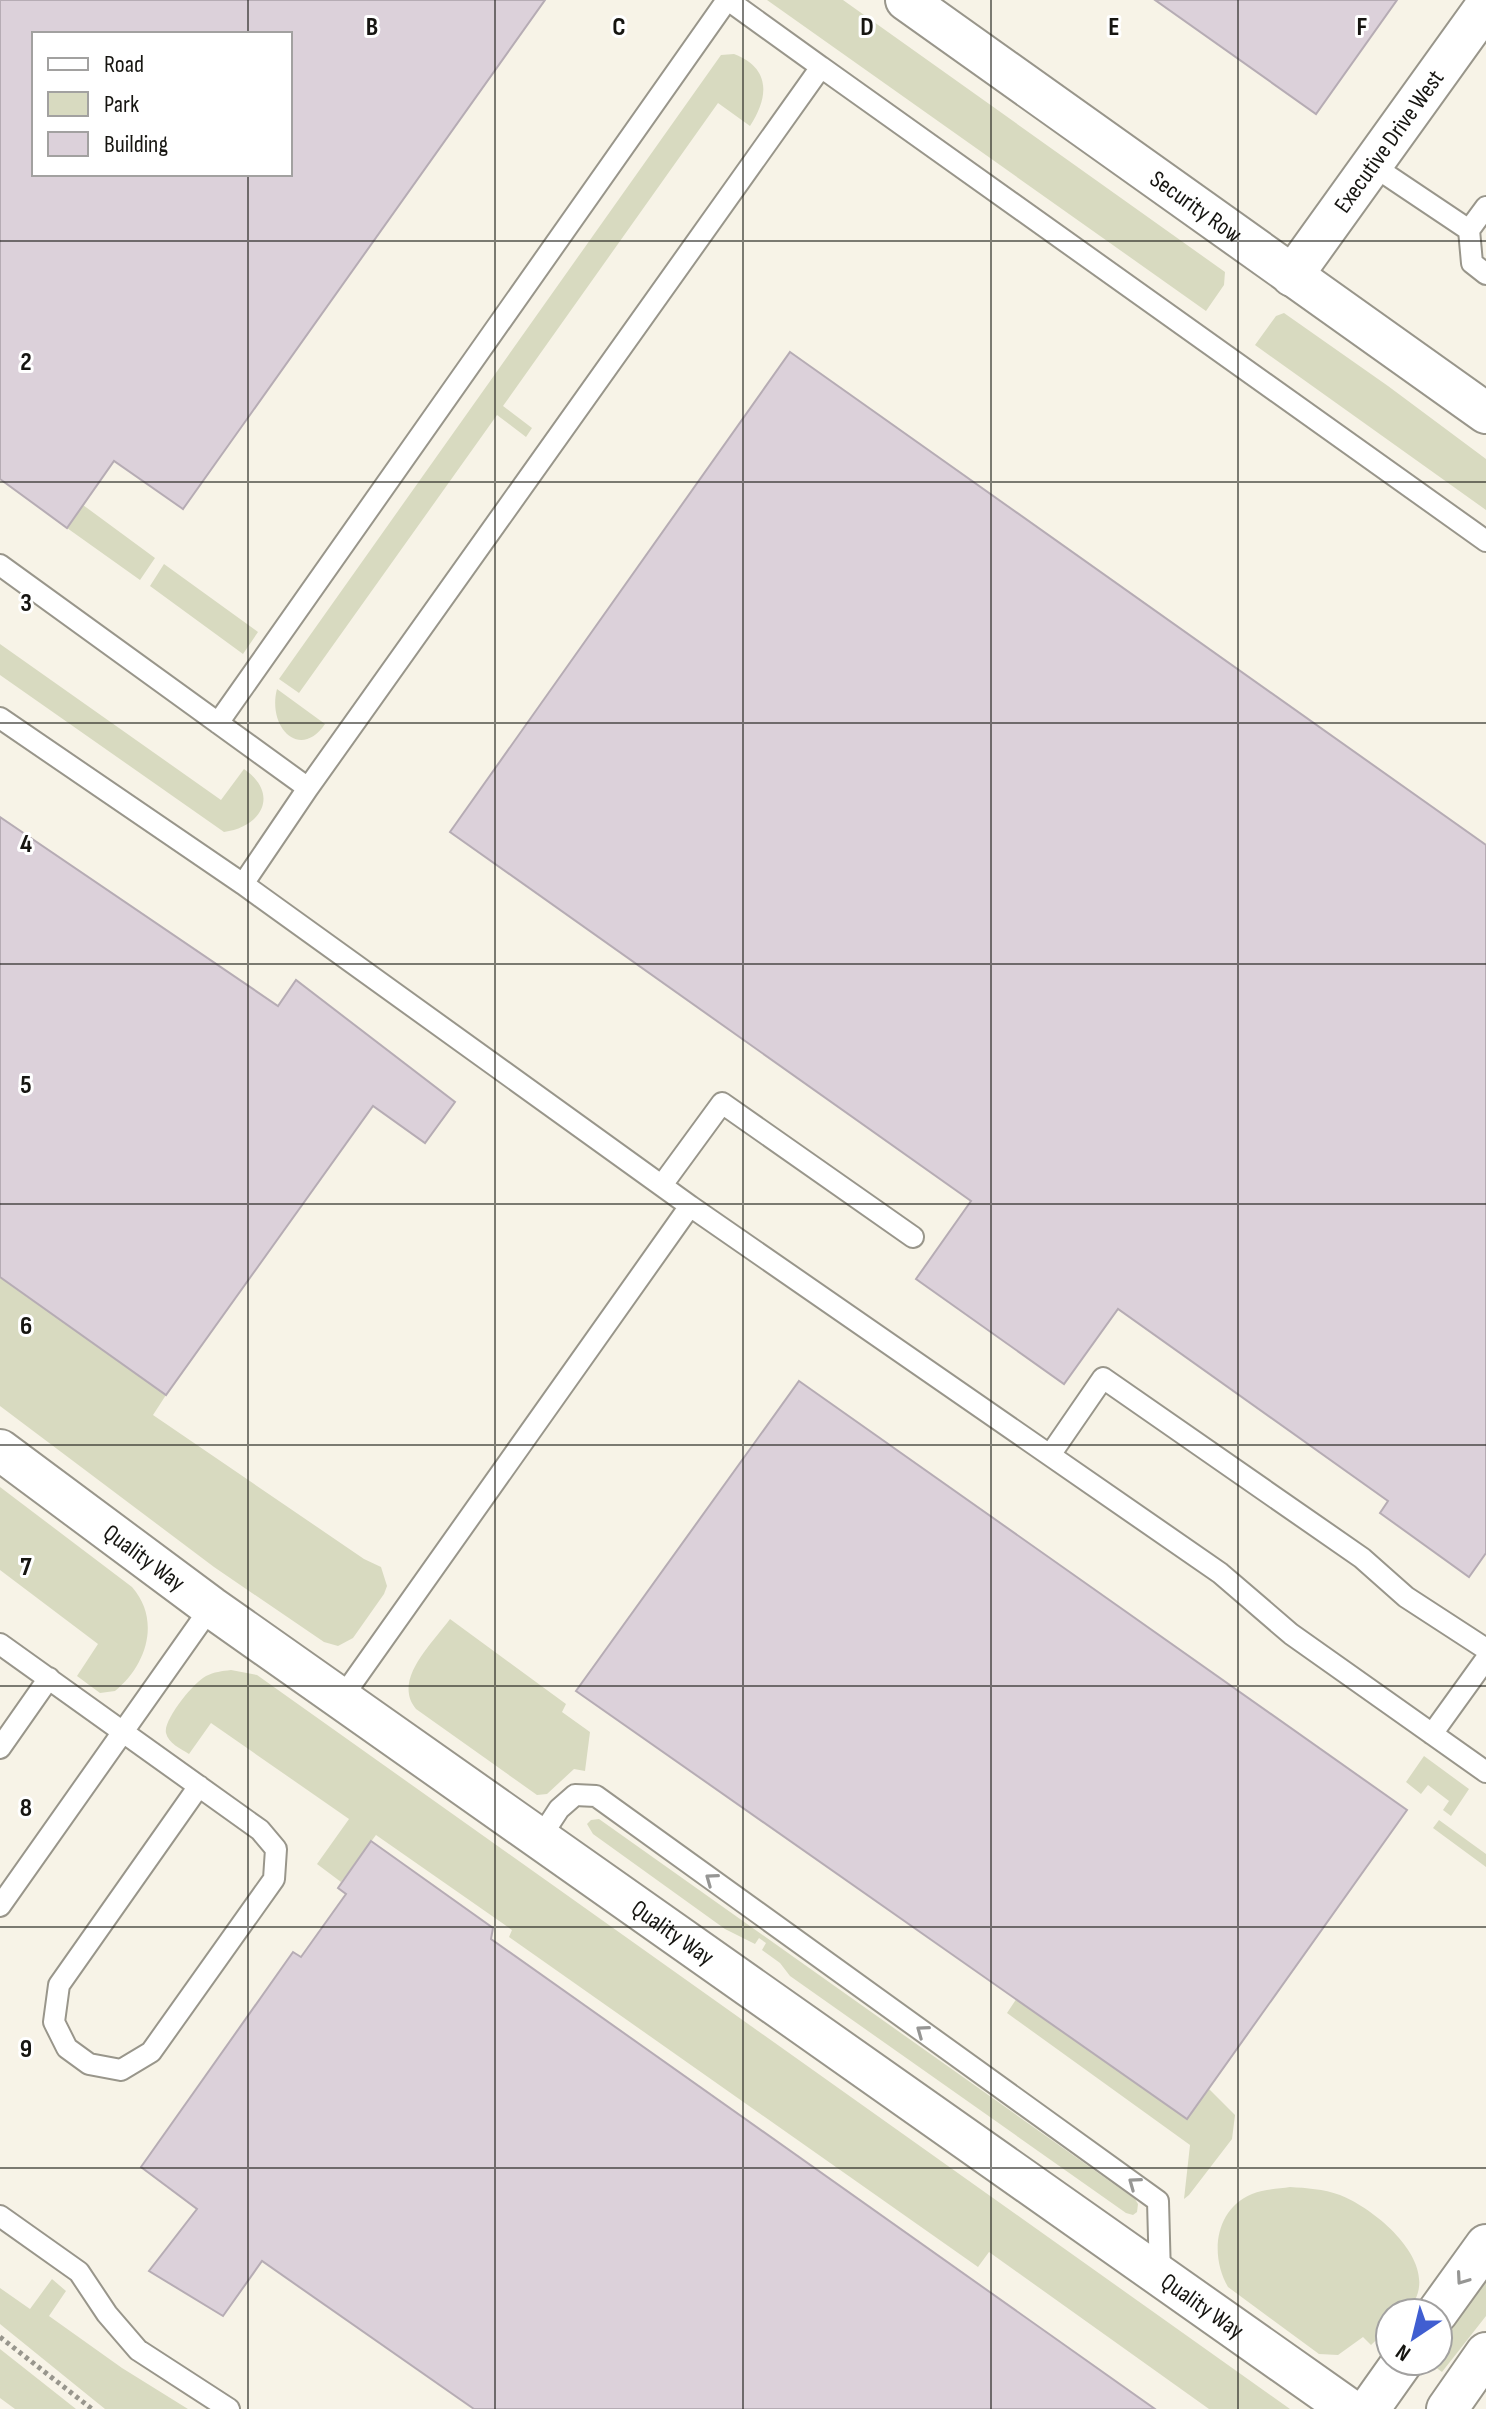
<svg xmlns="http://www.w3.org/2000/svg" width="1486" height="2409" font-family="'Sofia Sans Condensed',sans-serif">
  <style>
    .green { fill: #d8dac0 }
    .building { fill: #dcd1da; stroke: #b6acb4; stroke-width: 2; fill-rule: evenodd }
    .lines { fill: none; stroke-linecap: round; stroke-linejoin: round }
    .lane-casing { stroke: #99968b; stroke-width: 24 }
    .street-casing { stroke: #99968b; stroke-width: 44 }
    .path { stroke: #98968d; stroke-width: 5; stroke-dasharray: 4 4; stroke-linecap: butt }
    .lane { stroke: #fff; stroke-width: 20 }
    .street { stroke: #fff; stroke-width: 40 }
    .oneway { stroke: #969694 }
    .grid { fill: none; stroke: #161511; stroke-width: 2; stroke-opacity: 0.55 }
    .labels { text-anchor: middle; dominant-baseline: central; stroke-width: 6; stroke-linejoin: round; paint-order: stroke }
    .street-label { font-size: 24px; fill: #161511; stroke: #fff }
    .grid-label { font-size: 26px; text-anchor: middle; font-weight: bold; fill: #161511; stroke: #fff; stroke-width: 6; stroke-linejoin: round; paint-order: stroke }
  </style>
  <rect width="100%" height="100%" fill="#f7f3e7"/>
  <!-- green -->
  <path class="green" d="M767 0H843L1225 272 1224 285 1206 311Z
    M734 54C771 68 769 97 750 126L718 103 503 406 532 428 526 437 497 415 299 693 279 679 721 55Z
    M1284 313 1388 386 1486 459V510L1255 345 1276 316Z
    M83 505 155 558 140 580 67 528Z
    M164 564 258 632 243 654 150 586Z
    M0 644 221 800 244 769C280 794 262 827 224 832L0 675Z
    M277 689 325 724C300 761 267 727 277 689Z
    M0 1277 166 1395 153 1415 364 1559 381 1567 387 1586 384 1594 353 1638 338 1646 324 1642 214 1567 0 1406Z
    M0 1487 132 1587C161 1620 147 1665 115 1691L100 1693 77 1676 98 1644 0 1570Z
    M450 1619 566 1704 562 1712 590 1732 585 1771 574 1769 547 1794 537 1795 416 1709C392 1680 432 1644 450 1619Z
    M231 1670 257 1675 1290 2409H1209L989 2252 978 2267 509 1937 512 1930 376 1835 341 1882 317 1864 349 1819 211 1723 189 1754C181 1749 168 1743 166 1733 163 1720 194 1682 206 1676 214 1672 222 1671 231 1670Z
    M1424 1756 1469 1789 1451 1816 1443 1810 1449 1801 1428 1785 1421 1794 1406 1782Z
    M599 1819 1135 2199 1138 2204 1137 2212 1133 2215 1126 2213 790 1976 780 1963 762 1950 766 1943 759 1938 755 1944 725 1929 593 1834 587 1824 591 1820Z
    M1439 1820 1486 1854V1867L1433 1828Z
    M1017 1998 1187 2119 1209 2089 1235 2115 1232 2139 1189 2195 1184 2199 1190 2145 1007 2013Z
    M1290 2187C1307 2188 1323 2189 1340 2195 1378 2210 1450 2270 1405 2313H1390V2327L1371 2345 1363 2337 1338 2355 1319 2354 1228 2287C1210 2256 1214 2210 1252 2194 1264 2189 1278 2189 1290 2187Z
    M1486 2275V2316L1442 2372 1427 2361H1438V2344Z
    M52 2279 66 2291 49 2316 122 2368 188 2409H105L0 2324V2288L30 2309Z
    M0 2349 76 2409H15L0 2398Z"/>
  <!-- building -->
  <path class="building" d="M0 0H545L183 509 114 461 67 528 0 479ZM34 34H290V174H34Z
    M1155 0H1397L1316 114Z
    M790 352 1486 845V1553L1469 1577 1380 1513 1388 1501 1118 1309 1064 1384 916 1279 971 1201 450 832Z
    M0 817 278 1006 296 980 455 1102 425 1143 373 1106 166 1395 0 1277Z
    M799 1381 1407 1810 1187 2119 576 1691Z
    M371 1841 493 1928 491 1939 1155 2409H474L262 2261 223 2316 149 2271 197 2209 141 2167 293 1952 301 1957 346 1894 338 1888Z"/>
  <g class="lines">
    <defs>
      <path id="lane" d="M821 67 1486 541
        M1372 165 1469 230
        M1486 207 1469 230 1472 263 1486 274
        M0 565 308 788
        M0 718 243 884
        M218 723 727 0
        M662 1185 722 1103 913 1237
        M690 1206 1220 1573 1291 1634 1486 1772
        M1050 1455 1103 1378 1362 1558 1406 1597 1486 1649
        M0 1644 260 1830 276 1849 274 1879 151 2052 121 2070 89 2064 67 2048 54 2022 59 1985 199 1786
        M341 1699 690 1206 243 884 308 788 821 67 728 0
        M1432 1734 1486 1659
        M0 1748 49 1678
        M540 1838 559 1809 575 1795 596 1796 1158 2201 1160 2276
        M0 1906 211 1607
        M0 2216 79 2272 107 2314 138 2350 229 2409"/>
      <g id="street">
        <path id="s1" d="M906 0 1486 413"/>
        <path id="s2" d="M1292 276 1486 6"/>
        <path id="s3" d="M0 1450 211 1607 1349 2409"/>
        <path d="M1437 2313 1486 2245"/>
        <path d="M1369 2409 1403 2361"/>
        <path d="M1447 2409 1486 2353"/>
      </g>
    </defs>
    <!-- lane casing -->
    <use href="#lane" class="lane-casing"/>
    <!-- street casing -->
    <use href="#street" class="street-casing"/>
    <!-- path -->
    <path class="path" d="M0 2337 92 2409"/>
    <!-- lane -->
    <use href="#lane" class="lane"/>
    <!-- street -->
    <use href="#street" class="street"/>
  </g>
  <!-- one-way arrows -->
  <defs><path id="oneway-chevron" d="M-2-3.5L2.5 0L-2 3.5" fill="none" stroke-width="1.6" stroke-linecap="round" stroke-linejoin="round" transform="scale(2)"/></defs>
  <g class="oneway">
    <use href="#oneway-chevron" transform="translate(711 1879) rotate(-144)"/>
    <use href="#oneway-chevron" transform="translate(922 2031) rotate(-144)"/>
    <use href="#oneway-chevron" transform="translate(1134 2183) rotate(-144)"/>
    <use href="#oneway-chevron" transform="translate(1462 2279) rotate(125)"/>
  </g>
  <!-- grid -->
  <path class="grid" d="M248 0V34M495 0V2409M743 0V2409M991 0V2409M1238 0V2409M248 174V2409M0 241H1486M0 482H1486M0 723H1486M0 964H1486M0 1204H1486M0 1445H1486M0 1686H1486M0 1927H1486M0 2168H1486"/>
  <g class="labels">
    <!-- street labels -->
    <g class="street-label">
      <text stroke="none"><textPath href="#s2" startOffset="166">Executive Drive West</textPath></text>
      <text stroke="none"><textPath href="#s1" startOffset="356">Security Row</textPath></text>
      <text stroke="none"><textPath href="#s3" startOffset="180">Quality Way</textPath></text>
      <text stroke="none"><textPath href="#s3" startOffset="828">Quality Way</textPath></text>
      <text stroke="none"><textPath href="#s3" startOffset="1476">Quality Way</textPath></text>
    </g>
  </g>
  <g class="grid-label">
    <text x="372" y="35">B</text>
    <text x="619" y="35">C</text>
    <text x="867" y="35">D</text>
    <text x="1114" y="35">E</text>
    <text x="1362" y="35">F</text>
    <text x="26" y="370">2</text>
    <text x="26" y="611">3</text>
    <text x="26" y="852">4</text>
    <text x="26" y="1093">5</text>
    <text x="26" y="1334">6</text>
    <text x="26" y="1575">7</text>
    <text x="26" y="1816">8</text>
    <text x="26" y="2057">9</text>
  </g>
  <!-- legend -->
  <rect x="32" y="32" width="260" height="144" fill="#ffffff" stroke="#a2a1a0" stroke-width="2"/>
  <rect x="48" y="58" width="40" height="12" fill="#ffffff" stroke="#a2a1a0" stroke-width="2"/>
  <text x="104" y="72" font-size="24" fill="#161511">Road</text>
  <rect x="48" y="92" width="40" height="24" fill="#d8dac0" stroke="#a2a1a0" stroke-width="2"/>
  <text x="104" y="112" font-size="24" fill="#161511">Park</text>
  <rect x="48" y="132" width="40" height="24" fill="#dcd1da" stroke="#a2a1a0" stroke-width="2"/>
  <text x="104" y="152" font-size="24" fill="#161511">Building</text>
  <!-- north arrow -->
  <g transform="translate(1414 2337) rotate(215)"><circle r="38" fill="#ffffff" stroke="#a2a1a0" stroke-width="2"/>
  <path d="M0-6L14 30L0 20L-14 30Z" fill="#405ed1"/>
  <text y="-12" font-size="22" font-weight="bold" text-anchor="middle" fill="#161511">N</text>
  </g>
</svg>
